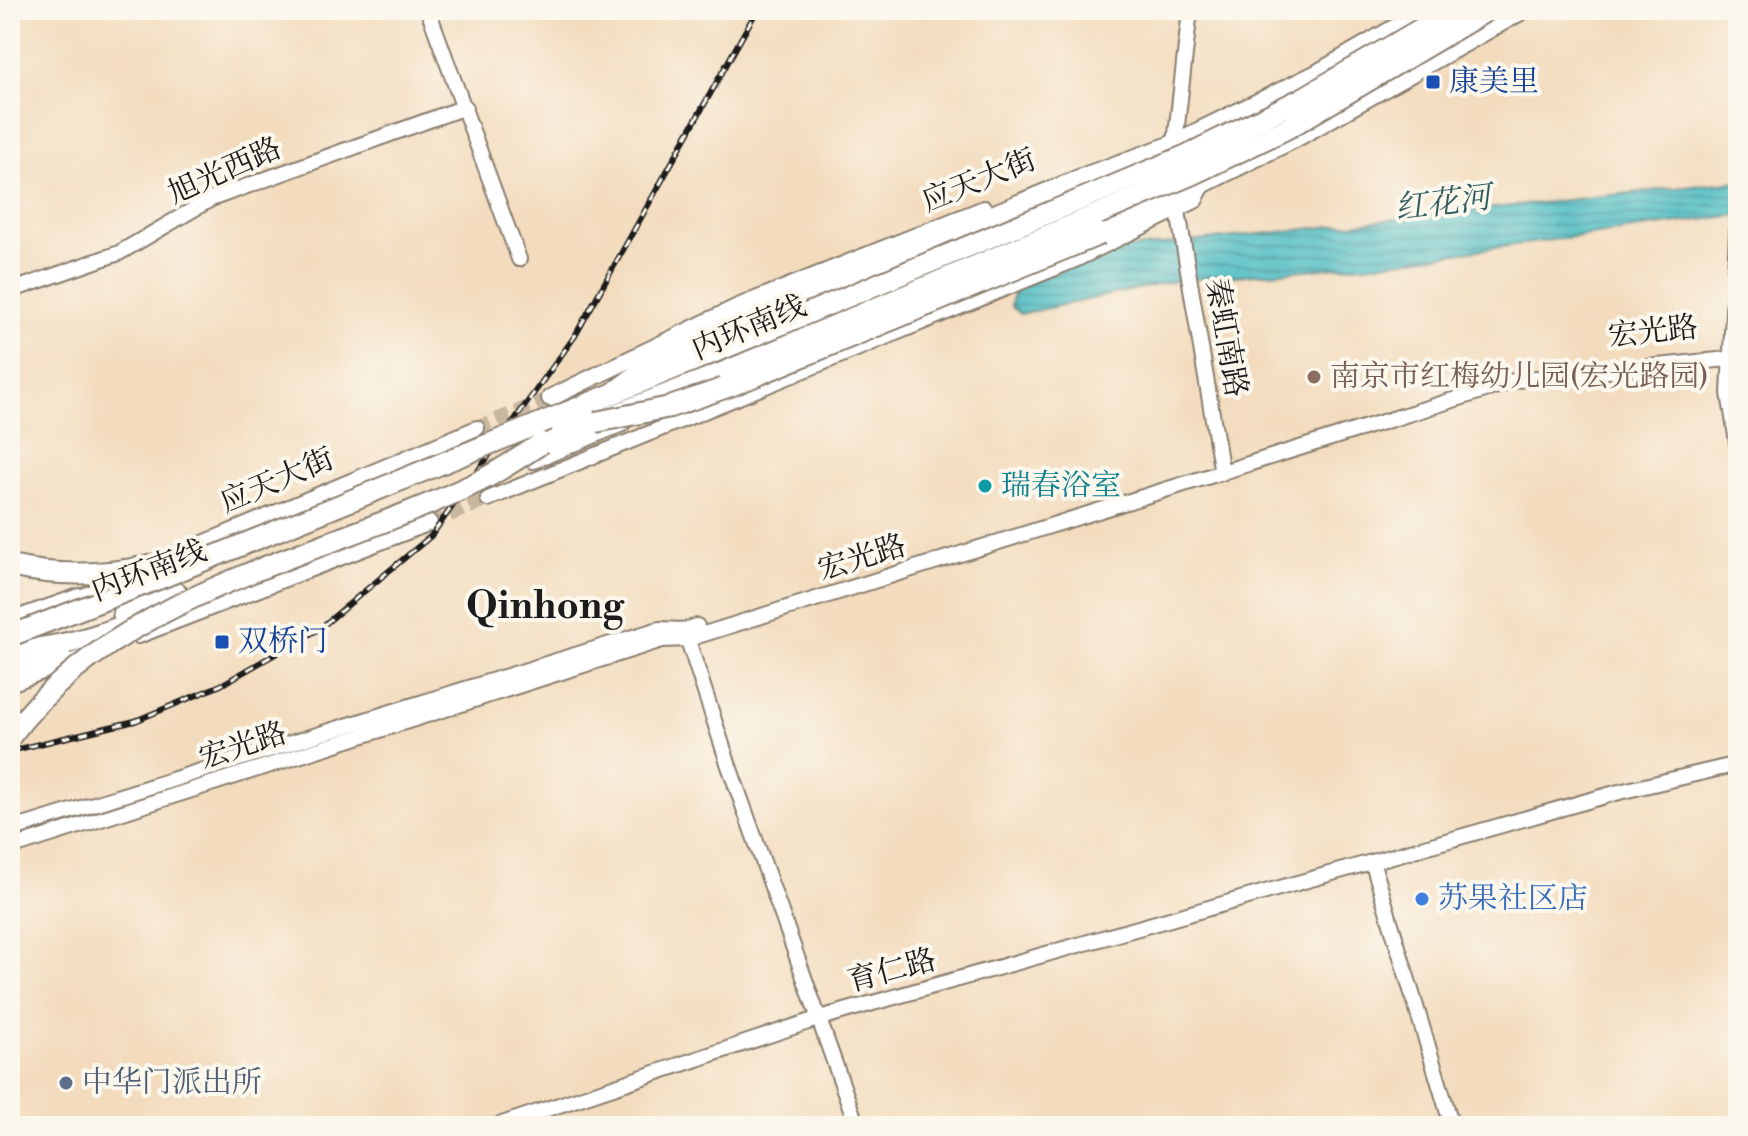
<svg xmlns="http://www.w3.org/2000/svg" width="1748" height="1136" font-family="'Libre Bodoni','Noto Serif SC',serif">
  <style>
    .water { fill: url(#water-rules); stroke: #366c70; stroke-width: 2 }
    .lines { fill: none; stroke-linecap: round; stroke-linejoin: round }
    .minor-tunnel { stroke: #c8b69e; stroke-width: 14; stroke-dasharray: 14 7; stroke-linecap: butt }
    .minor-casing { stroke: #887c6d; stroke-width: 18 }
    .major-casing { stroke: #887c6d; stroke-width: 20 }
    .highway-casing { stroke: #887c6d; stroke-width: 24 }
    .minor { stroke: #fff; stroke-width: 14 }
    .major { stroke: #fff; stroke-width: 16 }
    .highway { stroke: #fff; stroke-width: 20 }
    .rail-casing { stroke: #1c1c1c; stroke-width: 6 }
    .rail { stroke: #fbf7ec; stroke-width: 3; stroke-dasharray: 9; stroke-linecap: butt }
    .highway-bridge-casing { stroke: #887c6d; stroke-width: 24; stroke-linecap: butt }
    .highway-bridge { stroke: #fff; stroke-width: 20 }
    .transit-dot { fill: #1a4fb4; stroke: #fbf7ec; stroke-width: 3 }
    .education-dot { fill: #8d6e63; stroke: #fbf7ec; stroke-width: 3 }
    .culture-dot { fill: #0f9aa8; stroke: #fbf7ec; stroke-width: 3 }
    .shop-dot { fill: #3f7fe0; stroke: #fbf7ec; stroke-width: 3 }
    .service-dot { fill: #5c6f8a; stroke: #fbf7ec; stroke-width: 3 }
    .labels { text-anchor: middle; dominant-baseline: central; stroke-width: 8; stroke-linejoin: round; paint-order: stroke }
    .transit-label { font-size: 30px; fill: #164399; stroke: #fbf7ec; text-anchor: start }
    .street-label { font-size: 30px; fill: #1c1c1c; stroke: #fbf7ec }
    .education-label { font-size: 30px; fill: #785e54; stroke: #fbf7ec; text-anchor: start }
    .culture-label { font-size: 30px; fill: #0d838f; stroke: #fbf7ec; text-anchor: start }
    .shop-label { font-size: 30px; fill: #366cbe; stroke: #fbf7ec; text-anchor: start }
    .service-label { font-size: 30px; fill: #4e5e75; stroke: #fbf7ec; text-anchor: start }
    .water-label { font-size: 32px; font-style: italic; fill: #305c5f; stroke: #fbf7ec }
    .district-label { font-size: 38px; font-weight: bold; fill: #1c1c1c; stroke: #fbf7ec }
  </style>
  <defs>
    <pattern id="water-rules" width="6" height="5" patternUnits="userSpaceOnUse" patternTransform="scale(2)"><rect width="6" height="5" fill="#4fbdc3"/><path d="M0 2.5h6" fill="none" stroke="#41999e"/></pattern>
  </defs>
  <rect width="100%" height="100%" fill="#fbf7ec"/>
  <filter id="ink" filterUnits="userSpaceOnUse"><feTurbulence type="fractalNoise" baseFrequency=".0125" numOctaves="2"/><feDisplacementMap in="SourceGraphic" scale="16" xChannelSelector="R" yChannelSelector="G"/><feConvolveMatrix kernelMatrix="1 2 1 2 8 2 1 2 1" color-interpolation-filters="sRGB"/></filter>
  <filter id="wash" filterUnits="userSpaceOnUse"><feTurbulence type="fractalNoise" baseFrequency=".006" numOctaves="4" result="noise"/><feDisplacementMap in="SourceGraphic" scale="32" xChannelSelector="R" yChannelSelector="G"/><feGaussianBlur stdDeviation="1.8" result="paint"/><feColorMatrix in="noise" values="0 0 0 0 0 0 0 0 0 0 0 0 0 0 0 0 0 1.4 0 .05"/><feComposite in="paint" operator="in"/></filter>
  <g filter="url(#wash)">
    <rect width="100%" height="100%" fill="#f3dcbe"/>
    <!-- water -->
    <path class="water" d="M1738 181V215L1374 264 1175 281 1021 314 1011 306 1014 288 1117 250Z"/>
  </g>
  <g filter="url(#ink)">
    <g class="lines">
      <!-- minor-tunnel -->
      <path class="minor-tunnel" d="M477 428 550 398
        M430 523 488 499"/>
      <defs>
        <path id="minor" d="M428 10 519 259
          M1174 152 1190 10
          M1178 211 1222 473
          M1738 213 1729 393 1738 448
          M10 291 119 253 211 199 465 107
          M488 499 1075 260 1195 201 1202 187
          M182 552 477 428
          M10 620 79 596
          M685 631 729 766 857 1126
          M138 636 430 523
          M10 669 63 652
          M10 684 88 655
          M10 830 659 629 685 630 697 626
          M10 848 662 640 688 639 1517 380 1738 358
          M1373 864 1452 1126
          M496 1126 820 1018 1619 792 1738 764"/>
        <path id="major" d="M1161 149 1317 73 1425 10
          M1170 201 1295 139 1524 10
          M550 398 738 307 984 209
          M533 460 622 423"/>
        <path id="highway" d="M1101 234 1181 196
          M615 392 672 349 1084 178 1173 146
          M548 420 727 347
          M542 443 727 371
          M72 604 149 571
          M123 613 177 593
          M10 650C56 650 101 635 144 618"/>
      </defs>
      <!-- minor casing -->
      <use href="#minor" class="minor-casing"/>
      <!-- major casing -->
      <use href="#major" class="major-casing"/>
      <!-- highway casing -->
      <use href="#highway" class="highway-casing"/>
      <!-- minor -->
      <use href="#minor" class="minor"/>
      <!-- major -->
      <use href="#major" class="major"/>
      <!-- highway -->
      <use href="#highway" class="highway"/>
      <defs>
        <path id="rail" d="M10 751 135 721 221 685 319 629 431 536 575 336 757 10"/>
      </defs>
      <!-- rail casing -->
      <use href="#rail" class="rail-casing"/>
      <!-- rail -->
      <use href="#rail" class="rail"/>
      <defs>
        <path id="highway-bridge" d="M727 347 1187 155 1303 98 1453 10
          M727 371 1193 174 1290 127 1488 10
          M596 422 670 407 733 385 1101 234
          M10 566C71 580 135 573 194 554
          M10 636 166 576 548 420
          M10 737C115 592 326 556 480 481 501 470 522 456 542 443"/>
      </defs>
      <!-- highway-bridge casing -->
      <use href="#highway-bridge" class="highway-bridge-casing"/>
      <!-- highway-bridge -->
      <use href="#highway-bridge" class="highway-bridge"/>
    </g>
  </g>
  <!-- markers -->
  <g class="transit-dot">
    <rect x="1425" y="74" width="16" height="16" rx="4"/>
    <rect x="214" y="634" width="16" height="16" rx="4"/>
  </g>
  <circle class="education-dot" cx="1314" cy="377" r="8"/>
  <circle class="culture-dot" cx="985" cy="486" r="8"/>
  <circle class="shop-dot" cx="1422" cy="899" r="8"/>
  <circle class="service-dot" cx="66" cy="1083" r="8"/>
  <g class="labels">
    <!-- transit labels -->
    <g class="transit-label">
      <text x="1449" y="82">康美里</text>
      <text x="238" y="642">双桥门</text>
    </g>
    <!-- street labels -->
    <g class="street-label">
      <text transform="translate(225 171) rotate(-24)">旭光西路</text>
      <text transform="translate(979 181) rotate(-22)">应天大街</text>
      <text transform="translate(749 328) rotate(-23)">内环南线</text>
      <text transform="translate(1653 332) rotate(-6)">宏光路</text>
      <text transform="translate(1226 338) rotate(80)">秦虹南路</text>
      <text transform="translate(277 481) rotate(-23)">应天大街</text>
      <text transform="translate(862 558) rotate(-17)">宏光路</text>
      <text transform="translate(149 571) rotate(-21)">内环南线</text>
      <text transform="translate(243 746) rotate(-18)">宏光路</text>
      <text transform="translate(892 971) rotate(-15)">育仁路</text>
    </g>
    <!-- education labels -->
    <g class="education-label">
      <text x="1330" y="377">南京市红梅幼儿园(宏光路园)</text>
    </g>
    <!-- culture labels -->
    <g class="culture-label">
      <text x="1001" y="486">瑞春浴室</text>
    </g>
    <!-- shop labels -->
    <g class="shop-label">
      <text x="1438" y="899">苏果社区店</text>
    </g>
    <!-- service labels -->
    <g class="service-label">
      <text x="82" y="1083">中华门派出所</text>
    </g>
    <!-- water labels -->
    <g class="water-label">
      <text transform="translate(1443 203) rotate(-7)">红花河</text>
    </g>
    <!-- district labels -->
    <g class="district-label">
      <text x="545" y="606">Qinhong</text>
    </g>
  </g>
  <!-- margin -->
  <rect width="1748" height="1136" fill="none" stroke="#fbf7ec" stroke-width="40"/>
</svg>
